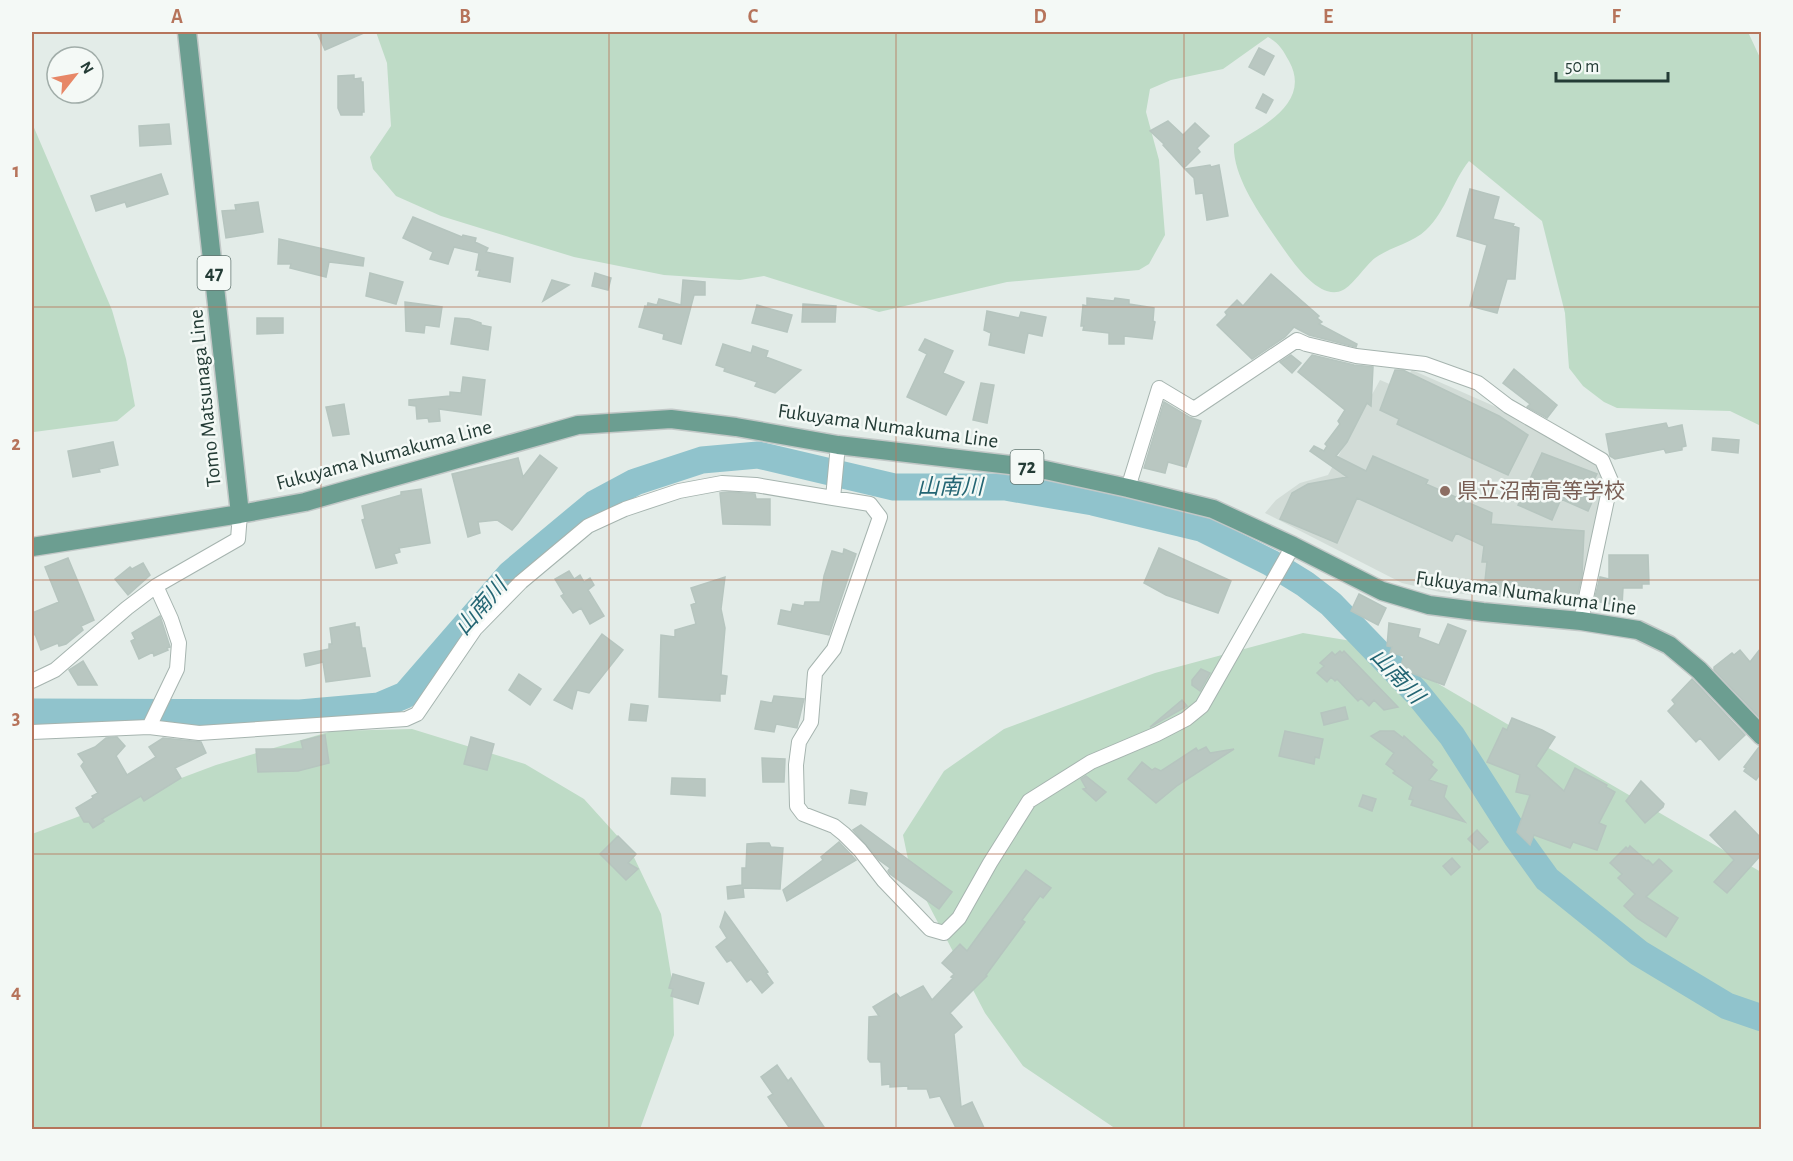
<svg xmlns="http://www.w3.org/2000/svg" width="1793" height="1161" font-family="'Alegreya Sans','Noto Sans JP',sans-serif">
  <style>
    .built { fill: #d2dcd7 }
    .green { fill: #bedbc6 }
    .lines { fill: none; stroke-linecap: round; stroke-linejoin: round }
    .river { stroke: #90c3cc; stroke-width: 27 }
    .building { fill: #b9c7c1; stroke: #b6c5bf; stroke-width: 1.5 }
    .minor-casing { stroke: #a6b4af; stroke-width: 16 }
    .primary-casing { stroke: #c2c8c7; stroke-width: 21 }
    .minor { stroke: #fff; stroke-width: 14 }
    .primary { stroke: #6c9e91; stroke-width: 18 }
    .grid { fill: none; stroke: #b6745b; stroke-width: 1.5; stroke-opacity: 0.55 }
    .education-dot { fill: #8d6e63; stroke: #f4f9f6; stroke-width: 2 }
    .labels { text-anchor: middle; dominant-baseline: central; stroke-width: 5; stroke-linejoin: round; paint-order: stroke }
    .shield { fill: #f4f9f6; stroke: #627570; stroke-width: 1.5 }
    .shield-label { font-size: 20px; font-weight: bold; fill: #243c36 }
    .street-label { font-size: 21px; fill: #243c36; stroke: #f4f9f6 }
    .education-label { font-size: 21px; fill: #785e54; stroke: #f4f9f6; text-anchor: start }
    .water-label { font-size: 22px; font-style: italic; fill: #236573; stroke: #f4f9f6 }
    .neatline { fill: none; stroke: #b6745b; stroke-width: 2 }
    .grid-label { font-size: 20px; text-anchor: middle; font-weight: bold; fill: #b6745b }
  </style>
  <rect width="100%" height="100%" fill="#e3ece8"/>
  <!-- built -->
  <path class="built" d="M1412 370 1503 410 1599 465 1606 475 1581 604 1440 592 1402 583 1265 513 1276 500 1300 483 1328 475 1380 380 1399 388Z"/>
  <!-- green -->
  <path class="green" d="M376 32H1748L1762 62 1761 426 1730 411 1617 408 1604 402 1583 386 1569 368 1565 313 1542 221 1469 161C1452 182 1447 210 1426 230 1413 243 1390 247 1375 258 1365 266 1353 285 1343 290 1318 303 1288 255 1276 238 1259 213 1232 175 1234 144 1262 126 1312 103 1289 61 1283 50 1279 43 1268 37L1223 69 1171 80 1150 89 1146 112 1159 160 1165 235 1149 264 1139 270 1007 282 879 312 764 276 740 280 664 275 574 257 441 216 396 196 373 169 370 157 391 126 387 63Z
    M32 123 112 310 126 359 135 406 117 421 34 432 32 430Z
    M1303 633 1370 644 1761 872V1129H1116L1023 1066 985 1013 910 869 903 835 944 771 1004 729 1155 673Z
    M412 729 525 764 584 799 631 851 661 914 673 987 674 1035 640 1129 32 1130V834L216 765 332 731Z"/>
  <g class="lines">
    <!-- river -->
    <path class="river" d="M32 712 300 713 379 706 405 695 510 574 594 504 635 482 702 460 758 455 894 487H1005L1093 502 1201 528 1271 563 1305 584 1331 604 1417 693 1452 736 1516 836 1547 879 1639 953 1727 1006 1762 1018"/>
  </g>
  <!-- building -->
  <path class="building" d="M317 32H366L325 50Z
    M1259 48 1274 56 1264 75 1249 67Z
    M354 75V79L361 78V82H363L364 112H362V115H341L338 108V76Z
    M1263 94 1273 100 1266 113 1256 108Z
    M1168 121 1183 135 1195 123 1209 136 1197 148 1200 152 1184 168 1163 145 1164 144 1150 131Z
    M169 124 171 144 140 146 139 126Z
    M1210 165 1211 167 1219 165 1228 216 1207 220 1203 193 1196 194 1194 178 1185 169Z
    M161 174 168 194 127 207 125 202 96 211 91 196Z
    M1470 189 1499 197 1493 219 1514 224 1513 226 1519 228 1515 279H1507L1497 313 1470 306 1487 245 1457 236Z
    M258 202 263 232 226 238 222 211 236 210 235 205Z
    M413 217 462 237 463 235 476 238 475 242 488 248 486 252 513 258 510 282 478 276 480 270H476L479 253 454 247 448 264 430 259 433 252 403 238Z
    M279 239 364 258 363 266 329 262 326 277 290 268 291 264H278Z
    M370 273 403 282 396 304 366 296Z
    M595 273 611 278 608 290 592 286Z
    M1271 274 1319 316 1317 318 1322 322 1319 324 1357 344 1356 347 1309 335 1294 327 1285 337 1252 359 1217 325 1227 315 1225 312 1237 300 1243 306Z
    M552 280 569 285 543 301Z
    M683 280 705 282V295H694L681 344 663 339 664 334 639 327 645 306 647 307 648 303 657 305 659 299 681 305Z
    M1087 298 1114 301 1115 298 1129 300V304L1154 308 1153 321 1155 322 1152 339 1124 336V344H1109V333L1083 330 1084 326H1081L1083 305 1087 306Z
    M405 302 442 307 439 327 425 325 424 333 406 331Z
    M803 304 836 306 835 322H802Z
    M757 305 792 315 787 332 752 323Z
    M987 311 1019 318 1021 312 1046 317 1042 336 1028 333 1024 353 989 345 991 333 984 330Z
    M257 318H283V333L257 334Z
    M455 318 469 319 481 323V325L491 327 488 350 451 344Z
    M925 339 953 351 943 373 964 382 946 415 907 397 927 354 919 350Z
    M723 344 751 353 753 346 768 351 766 357 801 370 775 393 755 386 757 382 724 371 725 368 716 365Z
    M1291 355 1301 363 1292 373 1280 362Z
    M1312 355 1354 365 1373 367 1371 406 1367 403 1347 442 1336 456 1366 471 1373 456 1428 480 1426 484 1492 513 1491 524 1584 531 1582 575 1577 597 1516 593V598L1498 596V591L1484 590 1487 562H1482L1484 546 1456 533 1452 541 1357 498 1337 543 1280 519 1292 493 1308 484 1347 477 1310 451 1314 446 1324 451 1327 446 1325 444 1340 424 1338 421 1345 410 1298 372Z
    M1514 369 1557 405 1547 418 1527 407 1530 404 1503 383Z
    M1395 370H1403L1499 416 1528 435 1508 475 1397 424 1399 419 1380 410Z
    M463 377 485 380 481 415 439 409 440 421 429 422 428 418 417 419 416 406 409 405V400L450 396V392L461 393Z
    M981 383 994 385 987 423 973 420Z
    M1164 402 1189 417 1201 421 1186 467 1168 462 1165 473 1144 468Z
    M344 404 349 434 333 436 326 407Z
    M1666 423 1668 428 1682 425 1686 446 1682 447V450L1666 453 1664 449 1615 459 1610 456 1606 434Z
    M1713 438 1739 440 1738 453 1712 450Z
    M113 442 118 465 99 469 100 472 73 477 68 451Z
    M1542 453 1597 474 1591 486 1598 489 1588 511 1561 499 1552 520 1518 505Z
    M540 455 557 468 518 523 512 530 497 520 478 522 480 533 468 537 452 474 518 458 523 477Z
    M421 489 430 543 399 548 400 552 394 554 397 563 376 568 362 520 365 519 362 506 401 495V492Z
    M729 492 755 494 756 499H770V525L723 524 720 493Z
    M1159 548 1231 581 1218 613 1166 595 1144 583Z
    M844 549 856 554 829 635 778 624 781 610 791 612 793 604 804 606 805 602H820L824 576 832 551 843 554Z
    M1609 555H1648L1649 584H1642V588H1623L1622 606 1594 601 1600 577 1609 579Z
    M68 558 94 620 81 626 83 630 66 644 59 646 58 643 41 650 35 634 32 636V613L59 602 45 567Z
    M143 563 150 575 128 595 115 579 130 567 132 569Z
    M569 571 574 579 580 575 584 582 590 578 594 585 588 590 604 616 590 624 581 608 573 613 561 596 564 594 555 579Z
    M725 577 721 609 725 628 721 675 727 676 725 694H720V701L659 697 661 635 675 637V630L696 624 691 605 696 603 691 588Z
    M1359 594 1386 608 1378 625 1351 611Z
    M160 616 170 647 167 648 168 650 154 656 153 652 139 659 131 641 135 639 132 633Z
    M355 623V627H359L362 648H365L370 676 326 682 323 662 306 666 304 654 329 649V644H332L330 628Z
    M1389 623 1420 629 1418 637 1439 645 1448 624 1466 631 1444 685 1406 671 1401 665 1404 656 1390 653 1392 647 1387 646Z
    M602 634 623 650 589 693 577 690 572 709 554 700Z
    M1761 648V719L1714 670V667L1732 653 1734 655 1740 650 1750 662Z
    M1340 651 1342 653 1344 651 1398 707 1384 710 1374 700 1369 706 1361 698 1358 701 1337 679 1335 681 1331 677 1327 682 1317 673 1324 666 1320 663 1332 652 1335 655Z
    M83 661 97 685H78L69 670Z
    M1201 669 1210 673 1200 691 1192 685V680Z
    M519 674 541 689 530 705 509 690Z
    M1692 679 1745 735 1719 760 1700 738 1696 742 1668 711 1675 704 1672 700Z
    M774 696 804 699 797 728 776 724 774 732 755 729 761 701 772 703Z
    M1182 700 1187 706 1150 727Z
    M631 704 648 706 646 721 629 720Z
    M1345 707 1348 719 1324 725 1321 713Z
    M1512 718 1542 730 1555 737 1536 766 1564 791 1575 768 1607 785 1606 787 1615 792 1599 823 1606 826 1597 850 1573 842 1570 848 1534 835 1530 845 1517 832 1530 795 1516 792 1520 775 1487 762 1503 728 1507 730Z
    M1285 731 1323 739 1319 758 1315 757 1314 764 1279 756Z
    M1380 731H1394L1403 738 1404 736 1433 762 1431 765 1437 770 1429 780 1447 786 1444 797 1465 822 1411 805 1413 800 1409 799 1413 787 1393 773 1395 771 1386 764 1394 753 1371 736Z
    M325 735 329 763 298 771 258 772 256 749H303L301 741Z
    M117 737 125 746 116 756 127 775 156 757 149 747 163 738 201 742 206 753 175 768 181 778 144 801 141 796 102 819 104 821 93 828 89 822H84L76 808 93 798 92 796 98 793 81 766 84 762 78 754 95 747 106 738Z
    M471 737 494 744 487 770 464 764Z
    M1206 747 1210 753 1234 749 1178 785 1156 803 1128 779 1142 762 1152 770 1155 768 1161 771 1196 748 1198 751Z
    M1759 747H1761V773L1756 780 1744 771 1746 768 1744 767Z
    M762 758 785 759 784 782H763Z
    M1086 776 1106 792 1096 801 1083 789 1086 788 1081 779Z
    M672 778 705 779V796L671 794Z
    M1641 781 1664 804 1663 807 1645 823 1626 801Z
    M851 790 867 793 865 805 849 803Z
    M1363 795 1376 799 1372 811 1359 806Z
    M1735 811 1761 838V855L1727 893 1714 882 1734 860 1710 835Z
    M861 825 952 892 939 909 890 874 888 871 890 868 879 860 853 830Z
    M1477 830 1488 842 1479 850 1468 839Z
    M618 836 636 854 628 863 638 869 626 880 600 854Z
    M839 842 856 860 787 901 783 890 823 860 821 857Z
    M759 843H769L771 847 783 848 780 889 743 888 744 897 728 899 727 887 742 885V868H746L747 844Z
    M1630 846 1647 861 1648 860 1653 865 1659 859 1672 871 1646 897 1678 918 1666 937 1637 918 1624 906 1635 894 1618 878 1622 874 1610 863 1626 847 1628 849Z
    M1452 858 1460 867 1451 875 1443 866Z
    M1026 870 1051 888 1043 898 1040 896 1022 920 1025 922 986 975 987 976 950 1013 962 1027 954 1034 961 1107 972 1102 985 1130H957L940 1096 930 1098 927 1089H908V1086L890 1087V1084L882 1085 881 1062H870L868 1059 869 1017 879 1016 873 1007 896 993 900 998 923 986 932 1000 953 978 951 977 954 974 942 963 960 944 967 951Z
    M725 912 768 972 766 973 773 983 762 993 751 979 747 982 731 960 727 962 716 947 727 938 720 927Z
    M673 974 704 983 698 1004 671 996 673 989 669 988Z
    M777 1065 788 1081 791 1078 826 1130H791L768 1097 773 1094 761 1077Z"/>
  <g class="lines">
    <defs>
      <path id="minor" d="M838 445 833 498 870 504 880 517 834 649 815 673 811 722 799 742 796 765 797 806 803 814 834 826 844 834 860 850 884 881 930 929 944 933 959 918 990 863 1029 801 1091 762 1157 734 1186 719 1202 706 1293 546
        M1128 488 1159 388 1194 409 1297 340 1306 344 1356 356 1425 364 1478 383 1508 406 1602 460 1611 481 1581 621
        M32 681 55 670 127 608 156 586 238 539 240 514
        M149 727 177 669 179 643 171 619 156 586
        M32 732 149 727 199 733 406 719 417 714 475 629 521 582 588 526 625 509 679 491 722 483 756 485 833 498"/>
      <path id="primary" d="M187 32 240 514
        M32 547 240 514 305 502 578 425 671 419 736 427 838 445 1036 468 1128 488 1213 509 1293 546 1382 591 1429 605 1483 612 1581 621 1638 630 1669 645 1699 670 1762 736"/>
    </defs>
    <!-- minor casing -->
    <use href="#minor" class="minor-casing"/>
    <!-- primary casing -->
    <use href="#primary" class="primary-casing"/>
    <!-- minor -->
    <use href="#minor" class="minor"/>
    <!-- primary -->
    <use href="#primary" class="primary"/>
  </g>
  <!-- grid -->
  <path class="grid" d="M321 32V1130M609 32V1130M896 32V1130M1184 32V1130M1472 32V1130M32 307H1762M32 580H1762M32 854H1762"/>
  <!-- markers -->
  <circle class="education-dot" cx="1445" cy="491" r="6"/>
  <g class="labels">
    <!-- shield labels -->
    <g class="shield">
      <rect x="197.5" y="256" width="33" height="34" rx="4.5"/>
      <rect x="1010.5" y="450" width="33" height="34" rx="4.5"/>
    </g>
    <g class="shield-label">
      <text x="214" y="273">47</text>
      <text x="1027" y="467">72</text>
    </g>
    <!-- street labels -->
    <g class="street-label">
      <text transform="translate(205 398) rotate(-96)">Tomo Matsunaga Line</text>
      <text transform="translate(888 426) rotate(8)">Fukuyama Numakuma Line</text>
      <text transform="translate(384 455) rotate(-15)">Fukuyama Numakuma Line</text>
      <text transform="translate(1526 593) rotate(8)">Fukuyama Numakuma Line</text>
    </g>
    <!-- education labels -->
    <g class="education-label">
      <text x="1457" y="491">県立沼南高等学校</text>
    </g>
    <!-- water labels -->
    <g class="water-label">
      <text x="950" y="487">山南川</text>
      <text transform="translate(481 607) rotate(-49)">山南川</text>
      <text transform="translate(1397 676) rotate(47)">山南川</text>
    </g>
  </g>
  <!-- border -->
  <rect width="1793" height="1161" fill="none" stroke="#f4f9f6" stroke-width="66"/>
  <!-- north arrow -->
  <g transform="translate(75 75) rotate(59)"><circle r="28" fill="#f4f9f6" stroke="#a1ada9" stroke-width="1.5"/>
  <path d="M0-4.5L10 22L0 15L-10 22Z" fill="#e78767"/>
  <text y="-9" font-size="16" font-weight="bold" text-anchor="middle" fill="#243c36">N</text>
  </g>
  <!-- scale -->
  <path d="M1556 72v9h112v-9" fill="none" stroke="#243c36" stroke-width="3"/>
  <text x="1565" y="72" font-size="18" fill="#243c36" stroke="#f4f9f6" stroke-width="4.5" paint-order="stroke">50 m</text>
  <rect x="33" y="33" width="1727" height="1095" class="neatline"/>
  <g class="grid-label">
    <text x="177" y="23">A</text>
    <text x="465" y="23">B</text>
    <text x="753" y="23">C</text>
    <text x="1040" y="23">D</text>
    <text x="1328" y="23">E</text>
    <text x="1616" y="23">F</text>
    <text x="16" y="177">1</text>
    <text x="16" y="450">2</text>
    <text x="16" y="724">3</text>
    <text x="16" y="998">4</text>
  </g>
</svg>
